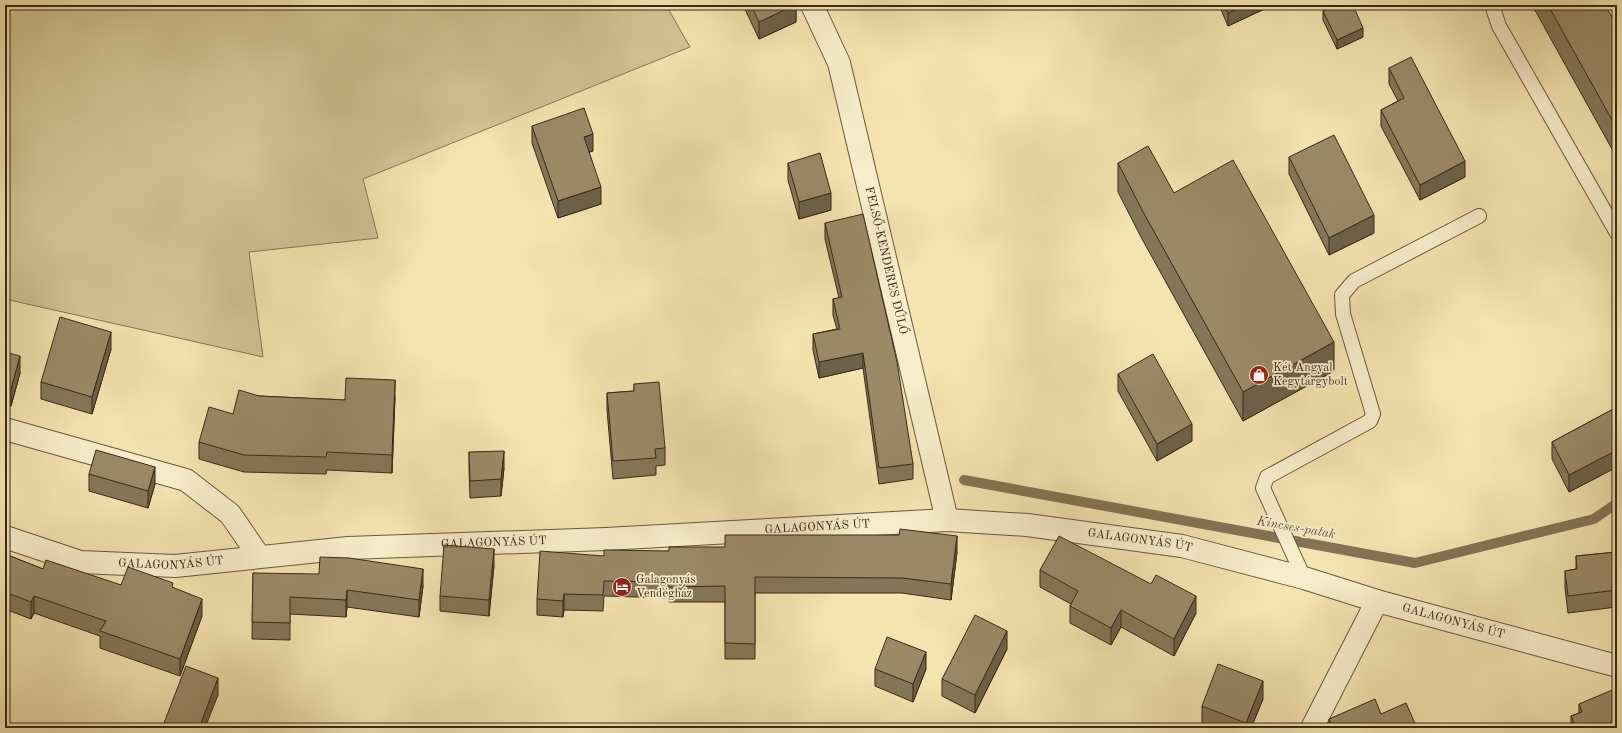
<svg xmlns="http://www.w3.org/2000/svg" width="1622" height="733" font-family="'Old Standard TT',serif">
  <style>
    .green { fill: #d3c496; stroke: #867658 }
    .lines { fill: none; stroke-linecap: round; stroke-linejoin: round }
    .stream { stroke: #837355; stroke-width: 10 }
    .lane-casing { stroke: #68583f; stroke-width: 16 }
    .street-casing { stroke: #68583f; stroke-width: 24 }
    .lane { stroke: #f7edcc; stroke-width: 14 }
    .street { stroke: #f7edcc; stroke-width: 22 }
    .wall { fill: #847759; stroke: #392919 }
    .shaded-wall { fill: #6c6149; stroke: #392919 }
    .building { fill: #9a8a68; stroke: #392919 }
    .labels { text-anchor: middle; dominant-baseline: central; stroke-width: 3.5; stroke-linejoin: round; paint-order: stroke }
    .street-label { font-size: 12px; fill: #392919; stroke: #f7edcc }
    .poi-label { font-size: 12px; fill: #392919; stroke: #f7edcc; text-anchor: start }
    .water-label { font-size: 13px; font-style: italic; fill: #5e4e37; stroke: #f7edcc }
  </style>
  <rect width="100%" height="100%" fill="#f3e4b0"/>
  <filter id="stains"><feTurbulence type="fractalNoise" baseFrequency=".005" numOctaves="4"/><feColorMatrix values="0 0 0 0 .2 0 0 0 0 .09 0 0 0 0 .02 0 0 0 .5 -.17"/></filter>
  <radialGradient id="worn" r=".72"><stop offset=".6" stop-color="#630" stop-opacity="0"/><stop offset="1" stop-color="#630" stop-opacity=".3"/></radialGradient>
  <!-- green -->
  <path class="green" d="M5 5H666L690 47 363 179 378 238 249 252 263 357 5 299Z"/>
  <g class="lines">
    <!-- stream -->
    <path class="stream" d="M964 480 1415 563 1594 519 1617 503"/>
    <defs>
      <path id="lane" d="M1492 5 1499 26 1617 233
        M1304 578 1263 488 1267 477 1370 421 1373 414 1343 314 1342 295 1354 281 1479 216"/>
      <g id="street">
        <path id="s1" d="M812 5 839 63 947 520"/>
        <path d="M5 429 186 480 230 514 259 556"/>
        <path id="s2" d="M5 537 80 562 175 566 348 548 606 539 947 520 1027 525 1182 546 1304 578 1377 601 1617 666"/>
        <path d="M1312 728 1377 601"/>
      </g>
    </defs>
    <!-- lane casing -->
    <use href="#lane" class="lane-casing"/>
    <!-- street casing -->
    <use href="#street" class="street-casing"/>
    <!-- lane -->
    <use href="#lane" class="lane"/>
    <!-- street -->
    <use href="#street" class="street"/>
  </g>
  <!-- wall -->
  <path class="wall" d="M743 5H796V22L759 39Z
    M1219 5H1273L1228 26Z
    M1532 5H1605L1617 26V158Z
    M1323 11 1363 37 1337 49 1323 20Z
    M1389 68 1465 177 1420 200 1381 126V110L1398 101 1389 84Z
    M532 126 593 151 589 152 601 204 558 218 532 143Z
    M1289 157 1374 233 1329 255 1289 174Z
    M788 163 831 210 799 219 788 180Z
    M1118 163 1174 193 1334 371 1243 421 1142 239 1118 192Z
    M825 223 913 464V479L879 484 863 368 819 378 813 350V334L837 329 833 315V299L839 298 825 239Z
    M111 349 92 414 41 399V382Z
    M5 352 20 373 11 406 5 405Z
    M1118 374 1192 441 1157 461 1118 391Z
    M634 384 665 448V465L656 466V475L613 479 607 410V393L634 391Z
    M259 396 345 400 395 397 392 473 327 470 326 474 244 472 199 459V442L233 414Z
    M1617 407V467L1569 492 1552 459V442Z
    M469 452 504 468 501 496 470 498 469 470Z
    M89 474 155 484 148 508 89 491Z
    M669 551 957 552 951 600 902 593H755V659H725V602H669V598L604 596 603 611 564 610 563 617 537 615V599L604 556Z
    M1617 552V607L1568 613 1565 588V571L1576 569V556Z
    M5 554 43 569 121 585 173 588 202 616 180 676 100 648V636L34 613 31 619 5 609Z
    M494 565 489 616 440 611V596Z
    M1040 570 1196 613 1174 656 1121 627 1111 645 1070 623V606L1071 604 1040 587Z
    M253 573 423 586 419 617 347 607 346 617 290 614V640L252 639Z
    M1007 649 975 713 942 696V679Z
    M875 669H926L913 702 875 686Z
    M1263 699 1251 728H1214L1202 723V706Z
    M1579 704 1617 728H1571V716L1579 713Z
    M1381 714 1417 728H1329V719Z"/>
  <!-- shaded-wall -->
  <path class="shaded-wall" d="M795 5H796V22L759 39V22Z
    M1245 5H1273L1228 26V13Z
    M1363 28V37L1337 49V40Z
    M593 134V151L584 154V137Z
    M1465 161V177L1420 200V185Z
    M601 187V204L558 218V201Z
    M831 193V210L799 219V202Z
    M1374 215V233L1329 255V238Z
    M111 332V349L92 414V397Z
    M1334 342V371L1243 421V392Z
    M863 353V368L819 378V362Z
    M20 356V373L11 406V389Z
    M395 380V397L392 473V455Z
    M1192 424V441L1157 461V444Z
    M1617 450V467L1569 492V475Z
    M504 451V468L501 496V479Z
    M155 467V484L148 508V491Z
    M957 536V552L951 600V584Z
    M494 549V565L489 616V600Z
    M423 569V586L419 617V600Z
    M347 590V607L346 617V600Z
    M564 594V610L563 617V601Z
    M34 596V613L31 619V602Z
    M1196 596V613L1174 656V639Z
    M202 599V616L180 676V659Z
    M1121 610V627L1111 645V628Z
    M1007 631V649L975 713V695Z
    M926 652V669L913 702V684Z
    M218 678V695L205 728H199Z
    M1263 681V699L1251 728H1246V723Z"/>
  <!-- building -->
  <path class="building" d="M751 5H795L759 22Z
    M1225 5H1245L1228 13Z
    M1336 5H1353L1363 28 1337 40 1323 11Z
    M1548 5H1605L1617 26V129Z
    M1411 57 1465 161 1420 185 1381 110 1404 98 1389 68Z
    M584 108 593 134 584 137 601 187 558 201 532 126Z
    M1334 135 1374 215 1329 238 1289 157Z
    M1148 146 1174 193 1233 160 1334 342 1243 392 1142 210 1118 163Z
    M820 153 831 193 799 202 788 163Z
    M863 214 897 362 913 464 879 468 863 353 819 362 813 334 840 329 833 299 842 297 825 223Z
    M60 317 111 332 92 397 41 382Z
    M5 352 20 356 11 389 5 387Z
    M1153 354 1192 424 1157 444 1118 374Z
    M346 378 395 380 392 455 327 452 326 457 244 455 199 442 209 407 233 414 239 390 259 396 345 400Z
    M659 382 665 448 655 449 656 458 613 461 607 393 634 391V384Z
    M1617 407V450L1569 475 1552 442Z
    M96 450 155 467 148 491 89 474Z
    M504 451 501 479 470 481 469 452Z
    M900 529 957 536 951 584 902 578 755 577V644L725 643V586L669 587V582L604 581 603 595 564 594 563 601 537 599 540 551 604 556V550L669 551V547H725V535H899Z
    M1059 536 1151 584 1156 575 1196 596 1174 639 1121 610 1111 628 1070 606 1078 591 1040 570Z
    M444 545 494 549 489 600 440 596Z
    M1617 552V590L1568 596 1565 571 1577 569 1576 556Z
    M5 554 43 569 46 560 121 585 128 567 173 583 172 587 202 599 180 659 100 631 106 621 34 596 31 602 5 592Z
    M320 557 349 558 423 569 419 600 347 590 346 600 290 597V623L252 622 253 573 319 574Z
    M975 615 1007 631 975 695 942 679Z
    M887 637 926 652 913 684 875 669Z
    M1218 664 1263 681 1246 723 1202 706Z
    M186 666 218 678 199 728H162Z
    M1617 688V728H1576L1571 716 1582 712 1579 704Z
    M1375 699 1381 714 1406 703 1417 728H1333L1329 719Z"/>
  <!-- icons -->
  <defs>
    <symbol id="shop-disc" viewBox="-11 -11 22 22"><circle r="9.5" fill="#8f2418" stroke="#f7edcc"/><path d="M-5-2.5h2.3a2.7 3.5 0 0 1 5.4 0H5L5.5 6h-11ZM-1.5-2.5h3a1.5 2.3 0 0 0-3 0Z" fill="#fff"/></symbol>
    <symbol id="hotel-disc" viewBox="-11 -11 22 22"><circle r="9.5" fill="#8f2418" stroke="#f7edcc"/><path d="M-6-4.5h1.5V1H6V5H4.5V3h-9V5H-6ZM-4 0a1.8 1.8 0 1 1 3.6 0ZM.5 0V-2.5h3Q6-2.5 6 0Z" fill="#fff"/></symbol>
  </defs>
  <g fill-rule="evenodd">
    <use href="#shop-disc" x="1248" y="364" width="22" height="22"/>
    <use href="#hotel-disc" x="611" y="576" width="22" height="22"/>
  </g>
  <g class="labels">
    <!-- street labels -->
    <g class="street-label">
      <text stroke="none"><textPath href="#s1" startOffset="267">FELSŐ-KENDERES DŰLŐ</textPath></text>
      <text stroke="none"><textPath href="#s2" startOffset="818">GALAGONYÁS ÚT</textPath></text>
      <text stroke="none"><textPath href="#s2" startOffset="1142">GALAGONYÁS ÚT</textPath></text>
      <text stroke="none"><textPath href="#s2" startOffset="494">GALAGONYÁS ÚT</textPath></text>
      <text stroke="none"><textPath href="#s2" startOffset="170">GALAGONYÁS ÚT</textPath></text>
      <text stroke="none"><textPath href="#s2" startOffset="1466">GALAGONYÁS ÚT</textPath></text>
    </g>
    <!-- poi labels -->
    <g class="poi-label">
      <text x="1273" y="368">Két Angyal<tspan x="1273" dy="14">Kegytárgybolt</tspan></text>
      <text x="636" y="580">Galagonyás<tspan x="636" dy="14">Vendégház</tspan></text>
    </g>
    <!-- water labels -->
    <g class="water-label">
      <text transform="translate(1296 528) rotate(10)">Kincses-patak</text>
    </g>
  </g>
  <!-- margin -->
  <rect width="1622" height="733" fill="none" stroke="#f3e4b0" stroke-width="20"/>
  <rect x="6" y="6" width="1610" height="721" fill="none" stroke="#392919" stroke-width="2"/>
  <rect x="10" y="10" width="1602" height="713" fill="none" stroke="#392919"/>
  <rect width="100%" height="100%" filter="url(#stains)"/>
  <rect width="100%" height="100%" fill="url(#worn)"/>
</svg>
